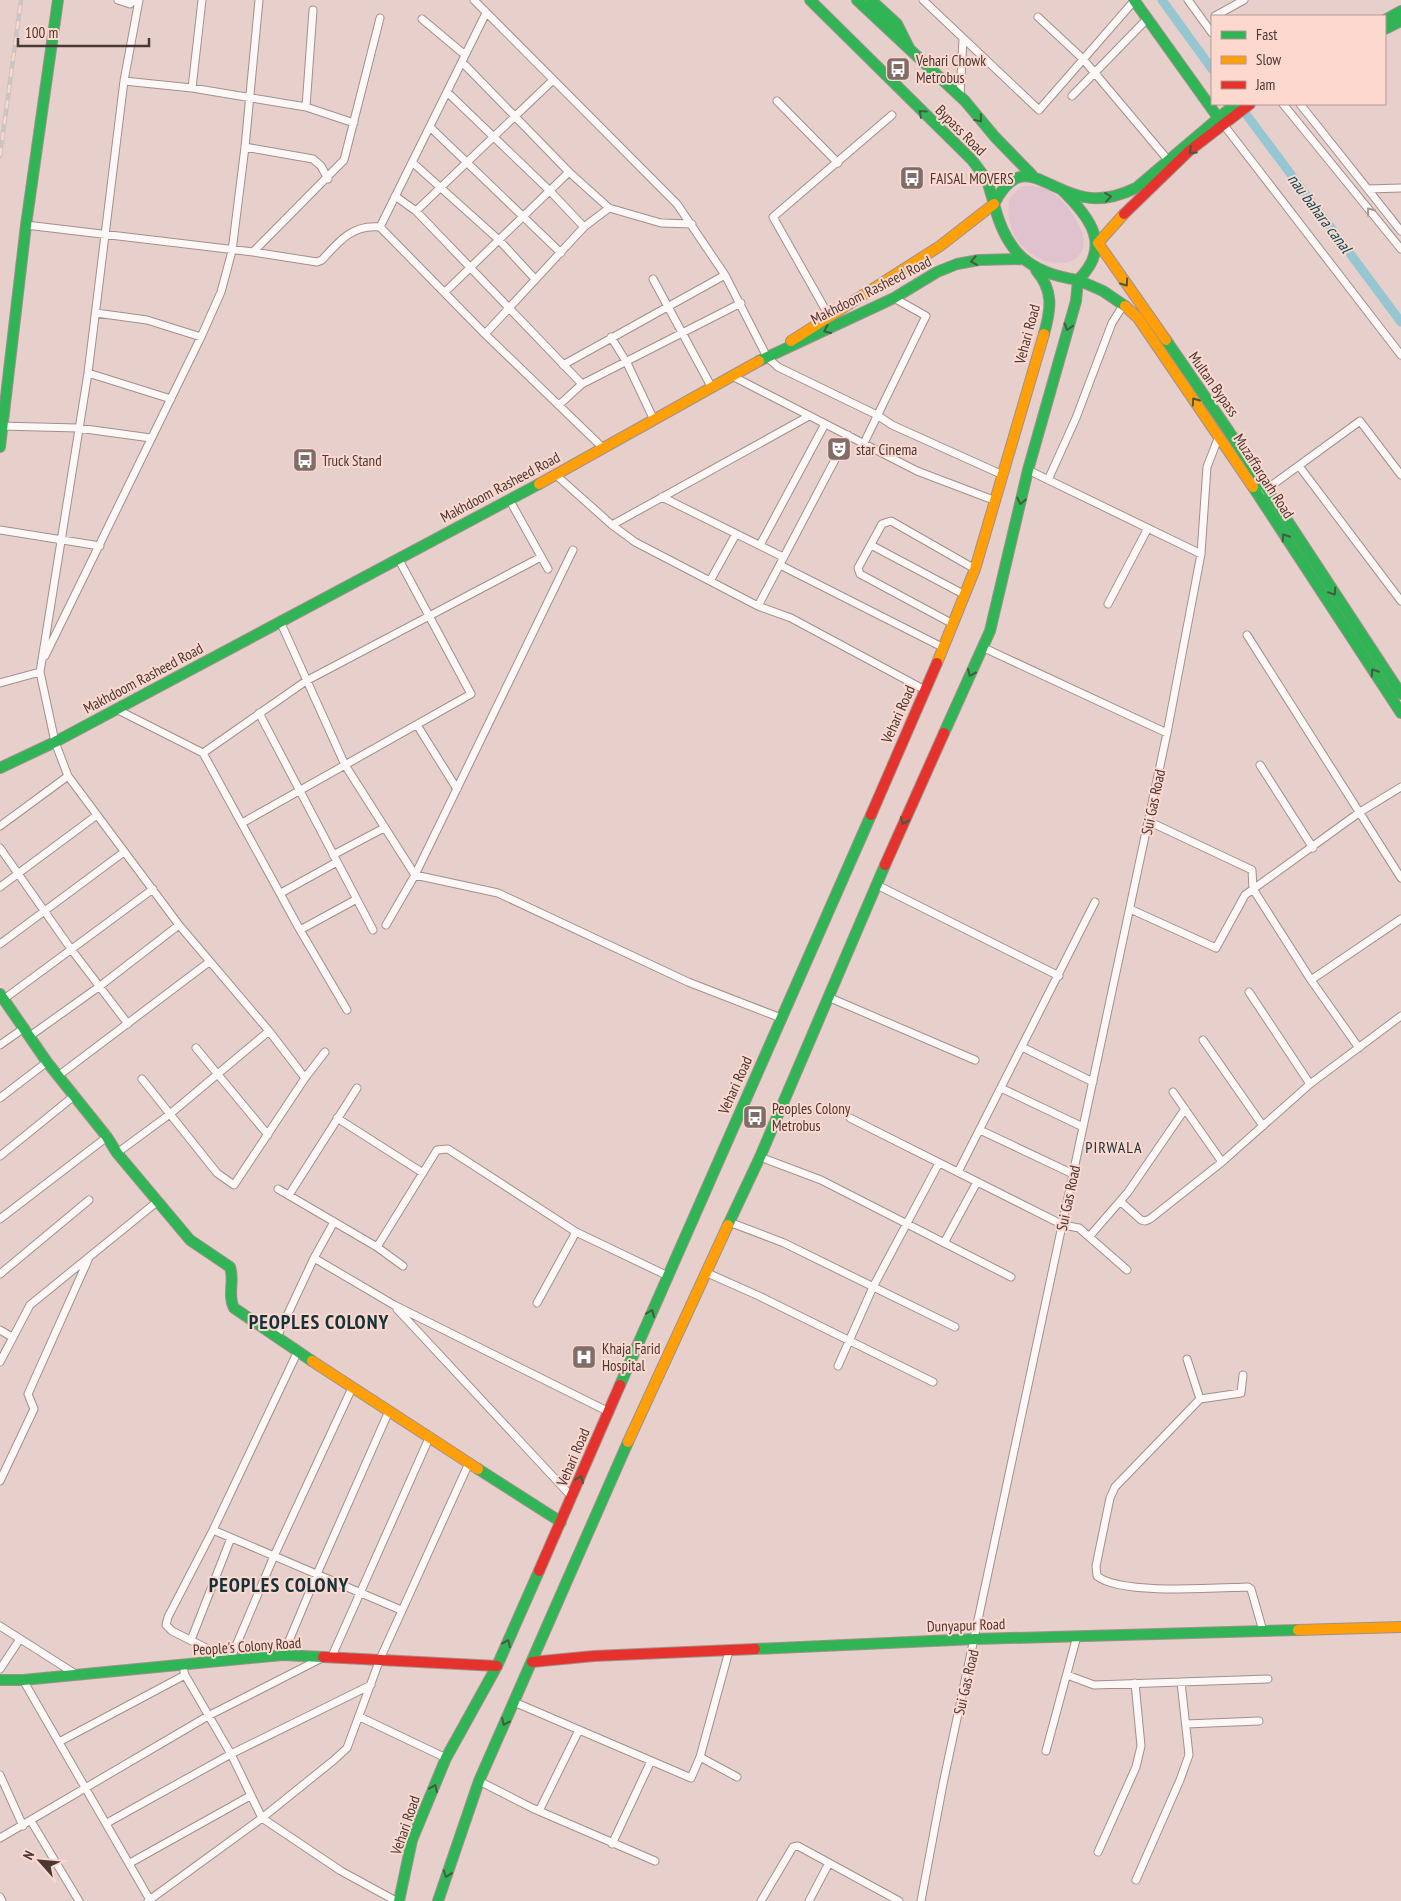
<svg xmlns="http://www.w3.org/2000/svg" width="1401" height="1901" font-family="'PT Sans Narrow',sans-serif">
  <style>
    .green { fill: #e0c2cf }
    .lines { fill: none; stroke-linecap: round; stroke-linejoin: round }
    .canal { stroke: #95c6d1; stroke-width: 9 }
    .street-casing { stroke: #a1908c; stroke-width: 9 }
    .fast-casing { stroke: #a1908c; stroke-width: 12 }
    .slow-casing { stroke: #a1908c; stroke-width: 12 }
    .jam-casing { stroke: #a1908c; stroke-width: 12 }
    .street { stroke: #fbf8f7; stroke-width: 7 }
    .fast { stroke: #30b455; stroke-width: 10 }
    .slow { stroke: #ff9f0a; stroke-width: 10 }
    .jam { stroke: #e5322d; stroke-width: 10 }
    .rail-casing { stroke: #cac4c2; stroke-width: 4.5 }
    .rail { stroke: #fcd8cf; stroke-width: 2.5; stroke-dasharray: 8; stroke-linecap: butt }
    .oneway { stroke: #425d3d }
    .oneway2 { stroke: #a29895 }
    .labels { text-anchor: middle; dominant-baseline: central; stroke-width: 4; stroke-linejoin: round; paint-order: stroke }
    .poi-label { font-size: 15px; fill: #493833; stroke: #fcd8cf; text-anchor: start }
    .street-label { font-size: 15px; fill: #493833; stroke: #fcd8cf }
    .water-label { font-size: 16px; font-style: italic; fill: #024d5a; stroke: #fcd8cf }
    .neighbourhood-label { font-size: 16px; letter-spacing: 1px; fill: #13333b; stroke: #fcd8cf }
    .district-label { font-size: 20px; font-weight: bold; letter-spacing: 1px; fill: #13333b; stroke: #fcd8cf }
  </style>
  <rect width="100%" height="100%" fill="#e7d0cb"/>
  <!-- green -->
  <path class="green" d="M1027 186C1046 185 1058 195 1069 209 1126 284 998 281 1009 199L1021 187Z"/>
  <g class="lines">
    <!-- canal -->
    <path class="canal" d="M1162 0 1212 69
      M1240 106 1401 322"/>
    <defs>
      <path id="street" d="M118 0 130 4 134 0
        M139 0 124 81 88 373 40 672 55 742 68 776 179 925 269 1031 305 1078
        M474 0 677 204 725 275 767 357 778 367 877 415 892 425 1003 475
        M923 0 1039 110 1134 1
        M1188 0 1212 33
        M1215 16 1244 0
        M1038 17 1083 59 1168 160
        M422 19 465 55
        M462 62 569 172 609 208 661 223 692 224
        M124 81 192 88 306 107 354 123
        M192 88 202 0
        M447 92 550 191 584 227
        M960 96 963 39
        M1072 96 1147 19
        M777 101 838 163
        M1283 104 1401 249
        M1300 104 1401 231
        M306 107 313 10
        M1223 124 1401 355
        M430 127 561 253
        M245 147 313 159 321 166 328 179
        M412 162 499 240 535 279
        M1368 189 1401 188
        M395 196 416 211 582 384
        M416 211 553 80
        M26 225 253 252 344 160 380 18
        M380 227 486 13
        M253 252 317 262 322 260C339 241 353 224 380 227L485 334 603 448
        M653 279 712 388
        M445 292 569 172
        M96 313 147 320 201 337
        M829 316 773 217 892 115
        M485 334 584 227 609 208
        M611 337 627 363 654 420
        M563 365 725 275
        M88 373 171 399
        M732 376 917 471 996 501
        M559 405 582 384 741 303
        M0 426 78 428 151 438
        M863 445 926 316 894 298
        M1299 466 1401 601
        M1028 470 1201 554
        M556 475 612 525 635 542 758 606 791 618 925 690
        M1048 480 1076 418 1112 323 1124 304
        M1264 491 1360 421 1401 475
        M662 497 783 557
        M509 499 548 569
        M612 525 809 416
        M0 530 100 546
        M760 545 825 424
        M871 545 965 595
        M780 565 944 648
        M710 581 736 534
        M1108 604 1148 528
        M758 606 848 435
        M280 621 345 765 415 875 498 893 688 982 781 1018
        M953 624 860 574 858 568 882 524 891 521 975 569
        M1247 635 1401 878
        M982 647 1167 733
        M45 656 201 337 221 292 232 251 245 147 259 0
        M0 683 40 672
        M116 709 203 753
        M259 713 373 930
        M417 725 457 789
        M1260 765 1313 848
        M1148 821 1252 870 1253 889 1311 980 1359 1048
        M242 823 471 694 398 558
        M0 826 68 776
        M0 848 71 949 128 1024
        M333 855 384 828
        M877 885 1059 976
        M0 887 97 815
        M281 893 337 862
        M1130 909 1216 948 1245 895 1360 812 1401 787
        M386 925 415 875 573 550
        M300 930 355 900
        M0 944 124 852
        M1311 980 1401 919
        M1249 992 1310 1084
        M828 997 975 1060
        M4 999 153 889
        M347 1010 300 930 203 753 306 681 541 557
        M30 1036 100 986 179 925
        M1203 1040 1263 1126
        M0 1045 24 1028
        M1022 1047 1093 1082
        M196 1048 268 1135
        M58 1076 209 962
        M142 1079 217 1173 234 1185 305 1078 325 1052
        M1001 1088 1083 1127
        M1173 1092 1222 1162
        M0 1098 47 1062
        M337 1118 423 1173
        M850 1118 1063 1225 1079 1228 1127 1270
        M980 1130 1073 1174
        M117 1153 170 1114 269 1031
        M0 1156 74 1096
        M760 1157 821 1180 1011 1277
        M958 1172 1095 902
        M278 1189 377 1247 403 1266
        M289 1195 357 1088
        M1120 1201 1141 1220 1145 1221 1150 1219 1222 1162 1310 1084 1401 1016
        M0 1219 107 1137
        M729 1222 784 1243 955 1327
        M1089 1237 1128 1192 1185 1109
        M944 1243 977 1182
        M377 1247 437 1150 448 1149 576 1232 668 1276
        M314 1258 334 1222
        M705 1272 759 1296 933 1382
        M0 1274 89 1200
        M537 1303 576 1232
        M397 1309 572 1497
        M0 1330 12 1337
        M277 1337 314 1258 394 1305 609 1412
        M298 1351 213 1530 168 1617 166 1625 172 1631 230 1660 274 1556 352 1388
        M1187 1359 1200 1399
        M0 1362 30 1305 158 1201
        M838 1366 873 1287 939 1163
        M1243 1375 1241 1393 1200 1399 1115 1487 1110 1498 1096 1566 1097 1576C1120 1595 1215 1588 1248 1587L1251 1589 1263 1631
        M0 1481 34 1409 28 1394 88 1260
        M213 1530 401 1610
        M0 1626 77 1675
        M191 1640 231 1538
        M283 1655 317 1574 389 1411
        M332 1656 430 1436
        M0 1669 20 1639
        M185 1675 231 1754 262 1818 341 1871 396 1901
        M1067 1675 1094 1685 1268 1679
        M23 1680 150 1900
        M514 1702 691 1778 700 1757 729 1651
        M360 1717 446 1758
        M1186 1724 1259 1721
        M59 1742 185 1675 184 1671
        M1046 1751 1077 1636
        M700 1757 737 1777
        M0 1775 23 1826
        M479 1781 532 1808 655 1861
        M539 1811 579 1730
        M31 1821 79 1901
        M107 1823 231 1754 371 1685
        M0 1838 208 1716 322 1658
        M612 1844 651 1761
        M1098 1852 1136 1767 1141 1746 1135 1683
        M130 1863 250 1796
        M1136 1880 1180 1780 1189 1755 1181 1682
        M0 1897 2 1901
        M148 1901 262 1818 334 1760 347 1748 380 1659 469 1463
        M761 1901 790 1852 793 1847 798 1846 899 1901
        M809 1901 829 1863
        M921 1901 943 1784 1167 733 1201 554 1207 467 1219 436"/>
      <path id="fast" d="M810 0 972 160 987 180 994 204
        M857 0 965 101 995 137 1032 175
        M871 0 897 24 909 48
        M1134 0 1222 123
        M1385 20 1401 11
        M1385 29 1401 21
        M1061 189C1090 217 1113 246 1078 280 1029 273 1006 252 994 204 1021 151 1043 189 1084 197 1102 201 1119 196 1136 188L1235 104
        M1036 270C1054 291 1051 309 1044 334
        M1166 340 1228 430 1401 694
        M759 361 894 298 937 272 957 264 979 260 1022 259
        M0 447 26 225 58 0
        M1253 487 1401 713
        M944 733 990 631 1028 470 1076 301 1078 280 1103 291 1125 306
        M0 768 55 742 539 484
        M0 994 47 1062 107 1137 117 1153 190 1240 230 1267C235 1281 227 1295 234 1308L312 1361
        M728 1225 760 1157 885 865
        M620 1385 871 815
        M478 1469 561 1522
        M755 1649 976 1639 1298 1630
        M0 1680H23L283 1655 323 1657
        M399 1901 412 1840 446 1758 497 1666 539 1571
        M438 1901 479 1781 628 1442"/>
      <path id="slow" d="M1124 214 1098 243 1166 340
        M1125 306 1138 318 1253 487
        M791 341 940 246 994 204
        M539 484 759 361
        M937 663 975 569 1044 334
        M312 1361 478 1469
        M628 1442 728 1225
        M1298 1630 1401 1627"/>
      <path id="jam" d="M1124 214 1189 151 1250 104
        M871 815 937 663
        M885 865 944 733
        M539 1571 620 1385
        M323 1657 497 1666
        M532 1662 594 1656 755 1649"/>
    </defs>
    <!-- street casing -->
    <use href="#street" class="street-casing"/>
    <!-- fast casing -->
    <use href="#fast" class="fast-casing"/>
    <!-- slow casing -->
    <use href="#slow" class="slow-casing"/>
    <!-- jam casing -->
    <use href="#jam" class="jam-casing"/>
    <!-- street -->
    <use href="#street" class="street"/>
    <!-- fast -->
    <use href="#fast" class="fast"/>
    <!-- slow -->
    <use href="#slow" class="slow"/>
    <!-- jam -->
    <use href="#jam" class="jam"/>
    <defs>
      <path id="rail" d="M0 156 21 0"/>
    </defs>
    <!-- rail casing -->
    <use href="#rail" class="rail-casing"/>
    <!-- rail -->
    <use href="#rail" class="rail"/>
  </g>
  <!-- one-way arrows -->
  <defs><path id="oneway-chevron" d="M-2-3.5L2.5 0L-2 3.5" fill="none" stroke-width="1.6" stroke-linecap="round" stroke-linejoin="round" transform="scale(1.25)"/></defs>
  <g class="oneway">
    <use href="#oneway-chevron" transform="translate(922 113) rotate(-138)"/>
    <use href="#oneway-chevron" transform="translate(979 119) rotate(50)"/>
    <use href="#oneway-chevron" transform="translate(1192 151) rotate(138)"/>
    <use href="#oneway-chevron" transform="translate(1108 197) rotate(-7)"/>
    <use href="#oneway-chevron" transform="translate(974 261) rotate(169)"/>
    <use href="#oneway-chevron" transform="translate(1125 283) rotate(55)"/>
    <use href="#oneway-chevron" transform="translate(1068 327) rotate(107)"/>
    <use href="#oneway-chevron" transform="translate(827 330) rotate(156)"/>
    <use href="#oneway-chevron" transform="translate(1195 401) rotate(-125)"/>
    <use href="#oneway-chevron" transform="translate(1021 501) rotate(102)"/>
    <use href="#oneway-chevron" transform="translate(1285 537) rotate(-123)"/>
    <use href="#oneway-chevron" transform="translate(1333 592) rotate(57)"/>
    <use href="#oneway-chevron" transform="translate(1374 672) rotate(-123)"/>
    <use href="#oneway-chevron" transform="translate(971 673) rotate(114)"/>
    <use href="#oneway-chevron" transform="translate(904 821) rotate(114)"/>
    <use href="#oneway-chevron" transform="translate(651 1313) rotate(-67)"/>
    <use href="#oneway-chevron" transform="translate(580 1479) rotate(-67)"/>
    <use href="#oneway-chevron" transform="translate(507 1643) rotate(-66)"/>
    <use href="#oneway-chevron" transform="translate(505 1722) rotate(114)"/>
    <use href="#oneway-chevron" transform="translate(434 1788) rotate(-67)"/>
    <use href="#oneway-chevron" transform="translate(447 1874) rotate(109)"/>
  </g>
  <use class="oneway2" href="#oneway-chevron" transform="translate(1370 211) rotate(-129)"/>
  <!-- icons -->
  <defs>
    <symbol id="bus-square" viewBox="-11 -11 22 22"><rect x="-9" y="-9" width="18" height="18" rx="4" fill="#806d68" stroke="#fcd8cf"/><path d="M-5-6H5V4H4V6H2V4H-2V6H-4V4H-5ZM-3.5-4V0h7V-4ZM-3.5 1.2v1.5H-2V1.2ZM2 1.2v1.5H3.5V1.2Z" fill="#fff"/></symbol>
    <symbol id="theatre-square" viewBox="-11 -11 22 22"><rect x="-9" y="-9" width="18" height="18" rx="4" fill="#806d68" stroke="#fcd8cf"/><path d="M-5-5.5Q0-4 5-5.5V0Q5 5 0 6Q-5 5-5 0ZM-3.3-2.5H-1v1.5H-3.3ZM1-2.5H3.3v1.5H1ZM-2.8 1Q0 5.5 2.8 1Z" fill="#fff"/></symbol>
    <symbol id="hospital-square" viewBox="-11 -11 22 22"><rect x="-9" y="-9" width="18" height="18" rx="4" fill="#806d68" stroke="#fcd8cf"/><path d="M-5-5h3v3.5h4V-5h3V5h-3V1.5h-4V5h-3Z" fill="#fff"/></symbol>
  </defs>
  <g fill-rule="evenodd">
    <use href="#bus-square" x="884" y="55" width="28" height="28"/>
    <use href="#bus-square" x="898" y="164" width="28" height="28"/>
    <use href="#theatre-square" x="825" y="435" width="28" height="28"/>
    <use href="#bus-square" x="291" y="446" width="28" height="28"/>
    <use href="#bus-square" x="741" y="1103" width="28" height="28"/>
    <use href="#hospital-square" x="570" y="1343" width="28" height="28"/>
  </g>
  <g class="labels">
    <!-- poi labels -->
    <g class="poi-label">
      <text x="916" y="60">Vehari Chowk<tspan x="916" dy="17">Metrobus</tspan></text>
      <text x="930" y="178">FAISAL MOVERS</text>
      <text x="856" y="449">star Cinema</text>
      <text x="322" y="460">Truck Stand</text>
      <text x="772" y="1108">Peoples Colony<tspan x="772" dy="17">Metrobus</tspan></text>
      <text x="602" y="1348">Khaja Farid<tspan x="602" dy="17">Hospital</tspan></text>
    </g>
    <!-- street labels -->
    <g class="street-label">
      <text transform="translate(961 130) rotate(45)">Bypass Road</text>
      <text transform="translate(871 290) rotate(-27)">Makhdoom Rasheed Road</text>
      <text transform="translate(1027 334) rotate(-75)">Vehari Road</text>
      <text transform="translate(1214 384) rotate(55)">Multan Bypass</text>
      <text transform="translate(1264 476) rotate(57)">Muzaffargarh Road</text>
      <text transform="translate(500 487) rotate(-28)">Makhdoom Rasheed Road</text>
      <text transform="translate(143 678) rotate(-28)">Makhdoom Rasheed Road</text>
      <text transform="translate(898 714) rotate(-66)">Vehari Road</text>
      <text transform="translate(1153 802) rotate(-78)">Sui Gas Road</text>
      <text transform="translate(735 1085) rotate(-66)">Vehari Road</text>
      <text transform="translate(1068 1198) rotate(-78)">Sui Gas Road</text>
      <text transform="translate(573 1457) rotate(-67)">Vehari Road</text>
      <text transform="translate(966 1625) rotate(-2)">Dunyapur Road</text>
      <text transform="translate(247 1646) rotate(-4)">People's Colony Road</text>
      <text transform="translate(966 1682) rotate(-77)">Sui Gas Road</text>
      <text transform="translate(405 1825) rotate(-71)">Vehari Road</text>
    </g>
    <!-- water labels -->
    <g class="water-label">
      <text transform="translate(1320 213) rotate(53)">nau bahara canal</text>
    </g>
    <!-- neighbourhood labels -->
    <g class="neighbourhood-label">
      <text x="1114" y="1147">PIRWALA</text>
    </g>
    <!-- district labels -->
    <g class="district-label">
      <text x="319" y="1322">PEOPLES COLONY</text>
      <text x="279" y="1585">PEOPLES COLONY</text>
    </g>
  </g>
  <!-- legend -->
  <rect x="1211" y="15" width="175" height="90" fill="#fcd8cf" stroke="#b49891"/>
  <rect x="1221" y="31" width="25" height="8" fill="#30b455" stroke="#b49891"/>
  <text x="1256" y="40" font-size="15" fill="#493833">Fast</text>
  <rect x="1221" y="56" width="25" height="8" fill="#ff9f0a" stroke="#b49891"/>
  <text x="1256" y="65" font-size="15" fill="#493833">Slow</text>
  <rect x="1221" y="81" width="25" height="8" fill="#e5322d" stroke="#b49891"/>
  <text x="1256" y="90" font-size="15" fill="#493833">Jam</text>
  <!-- north arrow -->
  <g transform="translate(40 1861) rotate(297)" stroke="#fcd8cf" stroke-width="4" paint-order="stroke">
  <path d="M0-4L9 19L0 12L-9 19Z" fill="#493833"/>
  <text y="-8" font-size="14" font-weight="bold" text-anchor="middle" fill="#493833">N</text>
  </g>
  <!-- scale -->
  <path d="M18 38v8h131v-8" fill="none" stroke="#493833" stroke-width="2.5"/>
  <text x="25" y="38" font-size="15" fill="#493833" stroke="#fcd8cf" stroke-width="4" paint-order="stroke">100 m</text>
</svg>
